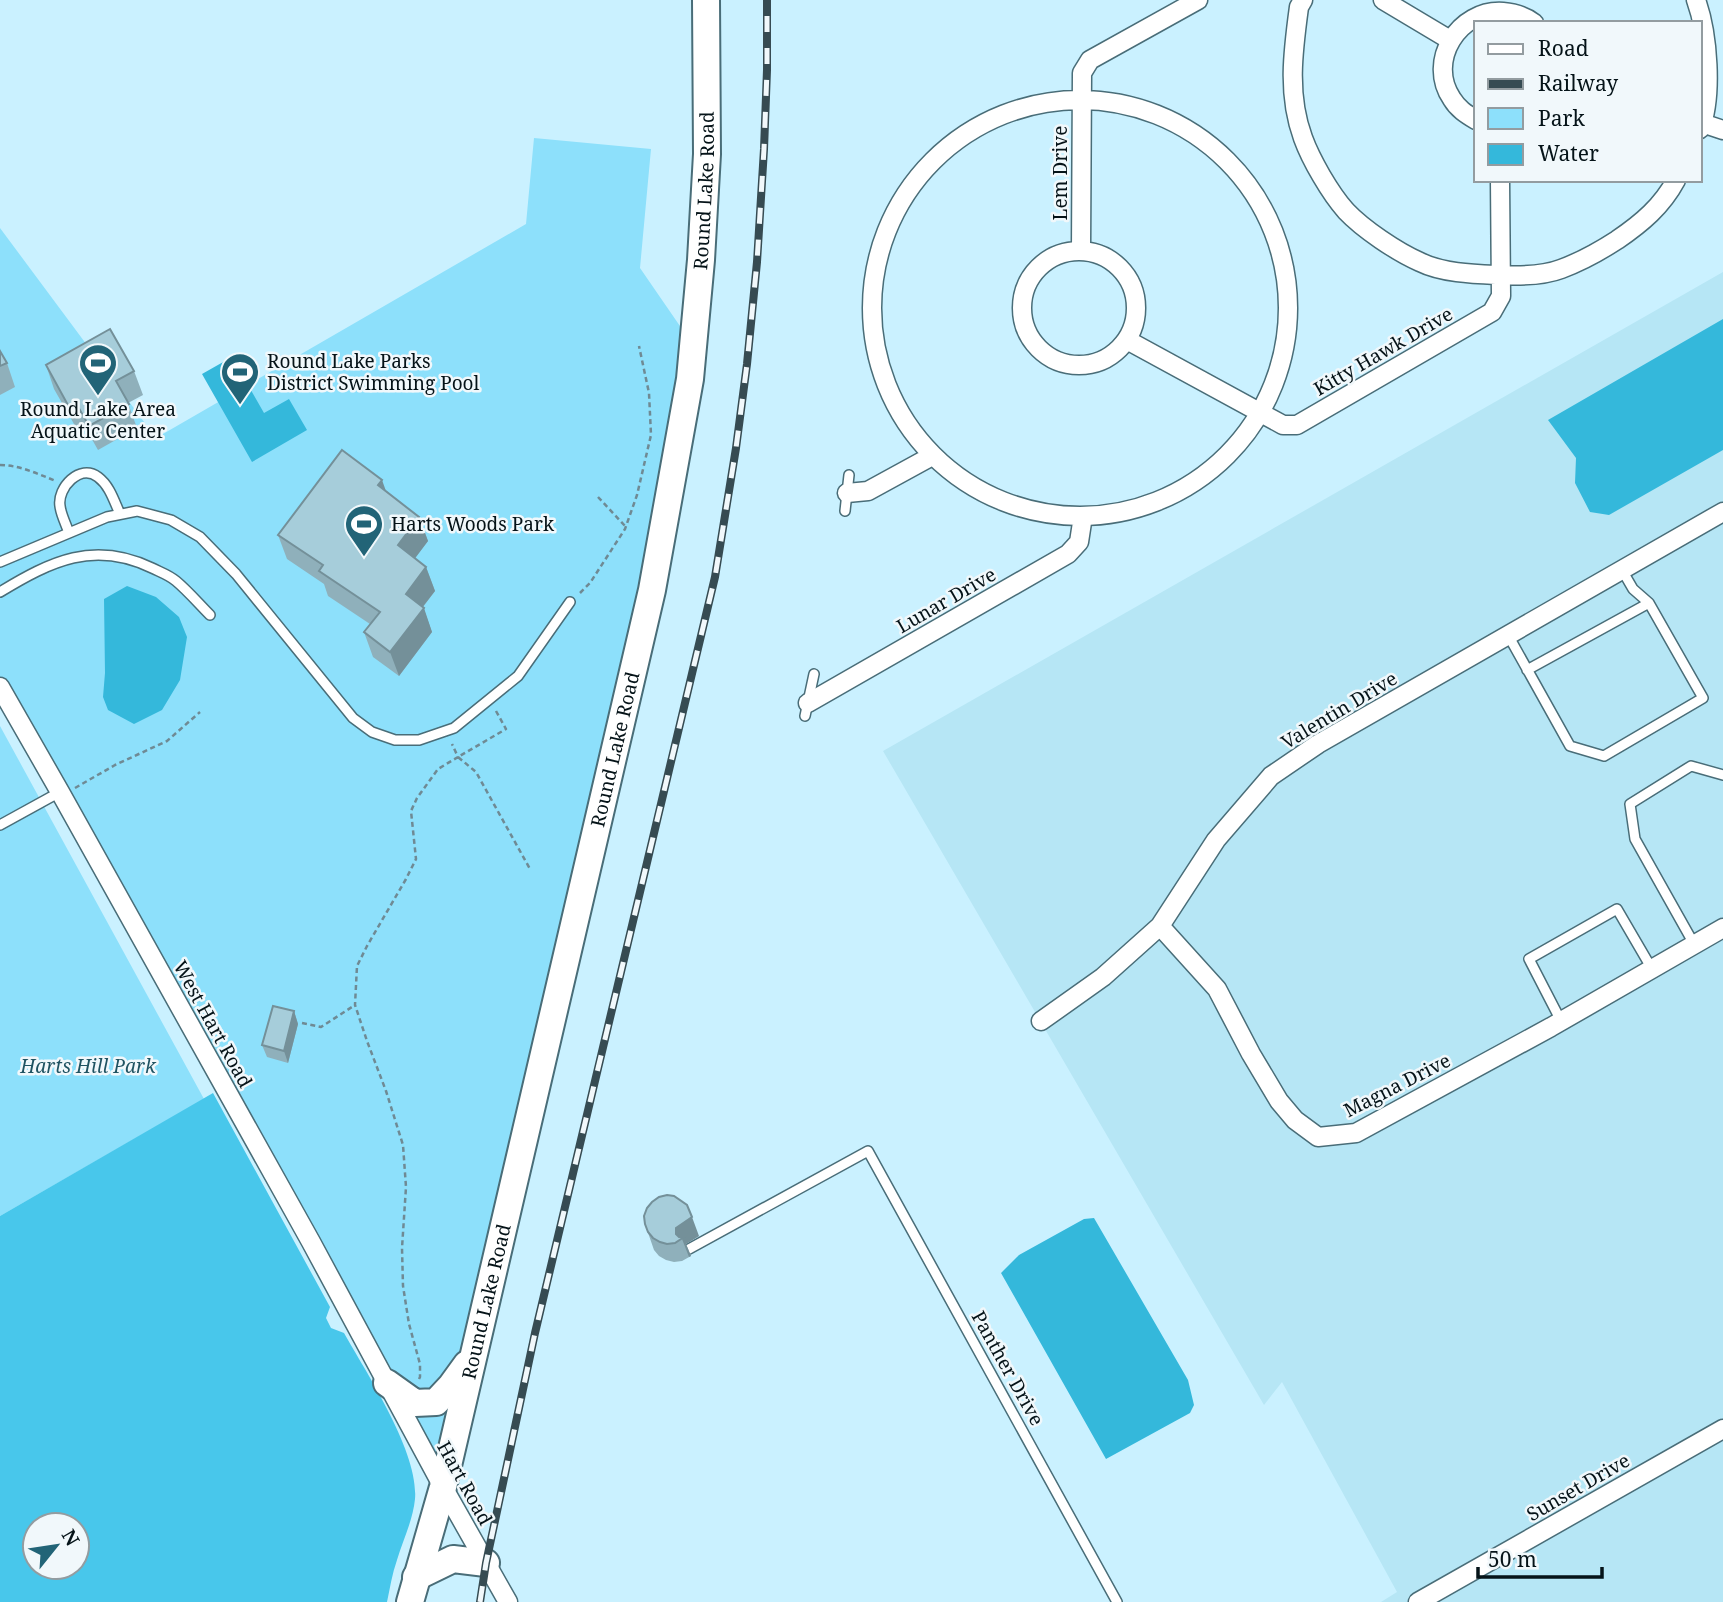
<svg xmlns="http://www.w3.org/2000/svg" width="1723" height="1602" font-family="'Noto Serif',serif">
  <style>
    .built { fill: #b6e6f5 }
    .green { fill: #8de0fb }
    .forest { fill: #48c7eb; fill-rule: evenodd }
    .water { fill: #34b8db }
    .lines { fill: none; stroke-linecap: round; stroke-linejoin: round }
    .service-casing { stroke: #496d78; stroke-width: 12 }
    .minor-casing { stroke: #496d78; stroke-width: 21 }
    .secondary-casing { stroke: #496d78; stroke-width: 30 }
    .path { stroke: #6f8a94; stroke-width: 2.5; stroke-dasharray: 5 3.5; stroke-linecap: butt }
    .service { stroke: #fff; stroke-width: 9 }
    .minor { stroke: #fff; stroke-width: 18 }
    .secondary { stroke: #fff; stroke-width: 26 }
    .rail-casing { stroke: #364b52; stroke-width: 8 }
    .rail { stroke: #f1f8fb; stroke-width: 5; stroke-dasharray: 16; stroke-linecap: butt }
    .wall { fill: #8fb0bb }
    .shaded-wall { fill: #749099 }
    .building { fill: #a6cdda; stroke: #749099; stroke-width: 2 }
    .labels { text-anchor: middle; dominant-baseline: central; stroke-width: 5; stroke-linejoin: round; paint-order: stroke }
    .street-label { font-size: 19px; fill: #051318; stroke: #f1f8fb }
    .poi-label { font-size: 19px; fill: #051318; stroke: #f1f8fb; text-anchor: start }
    .park-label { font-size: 19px; font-style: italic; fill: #1f5362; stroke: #f1f8fb }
  </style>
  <rect width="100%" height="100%" fill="#caf1ff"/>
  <!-- built -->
  <path class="built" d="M1723 272V1602H1381L1397 1592 1282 1382 1264 1405 883 751Z"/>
  <!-- green -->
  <path class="green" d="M534 138 651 149 640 268 693 345 443 1487 0 687V228L156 438 526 224Z
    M0 726 204 1099 0 1216Z"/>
  <!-- forest -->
  <path class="forest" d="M213 1093 330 1307 326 1318 331 1328 344 1333C367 1374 419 1452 415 1499 413 1520 403 1540 397 1560 392 1574 390 1588 387 1602H0V1216ZM35 1525H77V1567H35Z"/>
  <!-- water -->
  <path class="water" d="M1723 319V450L1609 515 1590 512 1575 483 1576 458 1548 420Z
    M232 357 264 413 289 399 307 430 252 462 202 374Z
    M127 586 156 597 179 617 187 637 180 680 162 710 134 724 108 710 103 697 105 673 104 599Z
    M1094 1218 1188 1380 1194 1405 1190 1413 1106 1459 1001 1273 1019 1255 1084 1219Z"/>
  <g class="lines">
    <defs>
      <path id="service" d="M845 511 849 475
        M69 533C66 524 61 515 60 506 57 488 80 463 98 477 110 486 114 501 120 514
        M0 562 107 517 137 511 171 520 200 537 236 574 353 718 372 732 395 740H419L454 728 518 676 570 602
        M0 592C51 561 94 540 152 568 160 572 169 575 176 581 188 591 199 604 210 615
        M1508 635 1570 746 1604 756 1703 698 1649 603 1633 589 1622 570
        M1527 670 1649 603
        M805 716 814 674
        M0 825 60 792
        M1694 944 1635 839 1630 804 1691 766 1723 775
        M1561 1021 1529 959 1617 909 1652 969
        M689 1249 868 1151 1117 1602"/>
      <path id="minor" d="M1303 0 1299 7C1293 51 1287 95 1303 138 1311 160 1330 193 1346 211 1363 229 1397 252 1420 262 1442 273 1474 274 1498 275 1517 276 1543 276 1561 269 1580 262 1600 251 1617 240 1642 223 1662 206 1676 180
        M1383 0 1450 40
        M1696 0C1708 33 1713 96 1700 129
        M872 308a208 208 0 1 1 416 0a208 208 0 1 1-416 0Z
        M1476 120C1466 114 1458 109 1452 99 1426 61 1459 9 1503 12 1514 13 1525 16 1534 23
        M1702 123 1723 130
        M1081 250 1082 73 1090 60 1198 0
        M1022 308a57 57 0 1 1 114 0a57 57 0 1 1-114 0Z
        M1127 340 1283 425H1297L1492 312 1501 296 1500 180
        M847 493 868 491 932 456
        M0 687 60 792 311 1242 443 1487 508 1602
        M808 703 1068 554 1079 542 1083 516
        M1160 926 1217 989 1251 1054 1279 1101 1295 1120 1318 1137 1356 1133 1551 1027 1723 928
        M1041 1021 1103 977 1160 926 1216 840 1271 776 1318 744 1723 512
        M1418 1602 1723 1429"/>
      <g id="secondary">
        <path d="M387 1383 415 1403 436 1402 451 1386 467 1364"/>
        <path d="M416 1577 453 1559 486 1563"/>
        <path id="s1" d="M410 1602 443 1487 652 590 690 379 701 260 707 154 706 0"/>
      </g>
    </defs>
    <!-- service casing -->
    <use href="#service" class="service-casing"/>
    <!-- minor casing -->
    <use href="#minor" class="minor-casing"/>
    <!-- secondary casing -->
    <use href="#secondary" class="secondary-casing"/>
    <!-- path -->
    <path class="path" d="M0 465C19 465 38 474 56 481
      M598 497 626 527
      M580 593 590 583 625 529 637 495 651 435 649 393 639 346
      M496 711 506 729 458 757 476 772 530 869
      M75 788 115 765 167 741 200 712
      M302 1023 321 1027 355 1005
      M419 1379 420 1377V1364L409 1324 403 1286 402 1248 406 1187 403 1145 386 1091 367 1041 355 1005 357 966 367 946 406 879 416 859 411 811 417 798 438 769 458 757 452 744"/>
    <!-- service -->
    <use href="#service" class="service"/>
    <!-- minor -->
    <use href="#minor" class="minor"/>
    <!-- secondary -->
    <use href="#secondary" class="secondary"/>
    <defs>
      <path id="rail" d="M480 1602 486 1563 535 1333 715 577 736 448 747 364 757 262 764 149 767 70V0"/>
    </defs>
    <!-- rail casing -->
    <use href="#rail" class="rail-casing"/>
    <!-- rail -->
    <use href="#rail" class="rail"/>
  </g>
  <!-- wall -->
  <path class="wall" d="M0 351 7 363 15 387 0 395Z
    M46 365 134 371 143 395 128 403 137 428 98 450 85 427 78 431 54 389Z
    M386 491 419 517 428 541 415 558 426 567 435 591 423 607 432 632 399 676 373 657 364 632 370 624 328 596 324 584 287 559 278 535Z
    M294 1011 298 1024 288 1063 267 1057 262 1045Z
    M645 1224 699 1236 686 1244 691 1256 682 1261 674 1262 666 1260 659 1256 654 1250Z"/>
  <!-- shaded-wall -->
  <path class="shaded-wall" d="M382 480 391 505 378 485Z
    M419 517 428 541 407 569 398 545Z
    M426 567 435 591 414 618 406 594Z
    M424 608 432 632 399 676 390 652Z
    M294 1011 298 1024 288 1063 284 1051Z
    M692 1217 699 1236 686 1244 691 1256 689 1257 682 1239 676 1234V1228Z"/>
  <!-- building -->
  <path class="building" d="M110 329 134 371 116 381 129 404 89 426 76 403 69 407 46 365Z
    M0 351 7 363 0 366Z
    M342 450 382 480 378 485 419 517 398 545 426 567 406 594 424 608 390 652 364 632 380 612 319 571 323 565 278 535Z
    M273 1006 294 1011 284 1051 262 1045Z
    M667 1195 674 1196 687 1205 692 1217 676 1228V1234L679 1237H684L675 1243 667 1244 660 1242 653 1238 648 1232 645 1224 644 1216 647 1208 652 1202 659 1197Z"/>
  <!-- icons -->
  <defs>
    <symbol id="stadium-pin" viewBox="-11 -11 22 30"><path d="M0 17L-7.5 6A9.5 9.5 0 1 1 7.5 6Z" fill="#226477" stroke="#f1f8fb"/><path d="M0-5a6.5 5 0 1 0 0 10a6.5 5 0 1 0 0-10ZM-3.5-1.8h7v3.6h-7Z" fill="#fff"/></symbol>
  </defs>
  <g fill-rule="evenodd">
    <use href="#stadium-pin" x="76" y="341" width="44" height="60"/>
    <use href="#stadium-pin" x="218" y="350" width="44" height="60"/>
    <use href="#stadium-pin" x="342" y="502" width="44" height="60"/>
  </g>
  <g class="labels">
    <!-- street labels -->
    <g class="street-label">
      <text transform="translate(1060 173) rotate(-90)">Lem Drive</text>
      <text stroke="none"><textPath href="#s1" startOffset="1444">Round Lake Road</textPath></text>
      <text transform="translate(1383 351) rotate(-30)">Kitty Hawk Drive</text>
      <text transform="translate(946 600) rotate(-30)">Lunar Drive</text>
      <text transform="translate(1339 710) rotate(-31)">Valentin Drive</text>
      <text stroke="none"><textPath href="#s1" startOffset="877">Round Lake Road</textPath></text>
      <text transform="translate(213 1024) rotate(61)">West Hart Road</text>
      <text transform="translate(1397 1085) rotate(-27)">Magna Drive</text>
      <text stroke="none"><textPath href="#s1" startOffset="310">Round Lake Road</textPath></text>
      <text transform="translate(1008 1368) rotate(61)">Panther Drive</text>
      <text transform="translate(465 1483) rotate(61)">Hart Road</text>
      <text transform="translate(1578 1487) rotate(-30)">Sunset Drive</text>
    </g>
    <!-- poi labels -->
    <g class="poi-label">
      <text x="267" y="361">Round Lake Parks<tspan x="267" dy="22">District Swimming Pool</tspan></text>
      <text x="98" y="409" text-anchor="middle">Round Lake Area<tspan x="98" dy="22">Aquatic Center</tspan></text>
      <text x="391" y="524">Harts Woods Park</text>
    </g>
    <!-- park labels -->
    <g class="park-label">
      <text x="88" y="1066">Harts Hill Park</text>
    </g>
  </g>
  <!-- legend -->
  <rect x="1474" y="21" width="228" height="161" fill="#f1f8fb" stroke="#939ca0" stroke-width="2"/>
  <rect x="1488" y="44" width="35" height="10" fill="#ffffff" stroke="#939ca0" stroke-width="2"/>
  <text x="1538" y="56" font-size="21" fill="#051318">Road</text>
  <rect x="1488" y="79" width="35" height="10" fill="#364b52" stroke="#939ca0" stroke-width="2"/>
  <text x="1538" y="91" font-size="21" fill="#051318">Railway</text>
  <rect x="1488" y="108" width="35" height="21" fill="#8de0fb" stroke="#939ca0" stroke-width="2"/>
  <text x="1538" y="126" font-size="21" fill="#051318">Park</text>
  <rect x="1488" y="144" width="35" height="21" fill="#34b8db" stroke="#939ca0" stroke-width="2"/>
  <text x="1538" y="161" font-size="21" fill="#051318">Water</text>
  <!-- north arrow -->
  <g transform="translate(56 1546) rotate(60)"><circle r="33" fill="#f1f8fb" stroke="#939ca0" stroke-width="2"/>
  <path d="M0-5L12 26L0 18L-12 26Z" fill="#226477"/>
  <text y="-10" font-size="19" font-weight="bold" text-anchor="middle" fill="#051318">N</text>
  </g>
  <!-- scale -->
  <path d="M1478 1567v10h124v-10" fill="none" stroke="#051318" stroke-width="3.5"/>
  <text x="1488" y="1567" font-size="21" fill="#051318" stroke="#f1f8fb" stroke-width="5" paint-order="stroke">50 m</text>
</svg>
